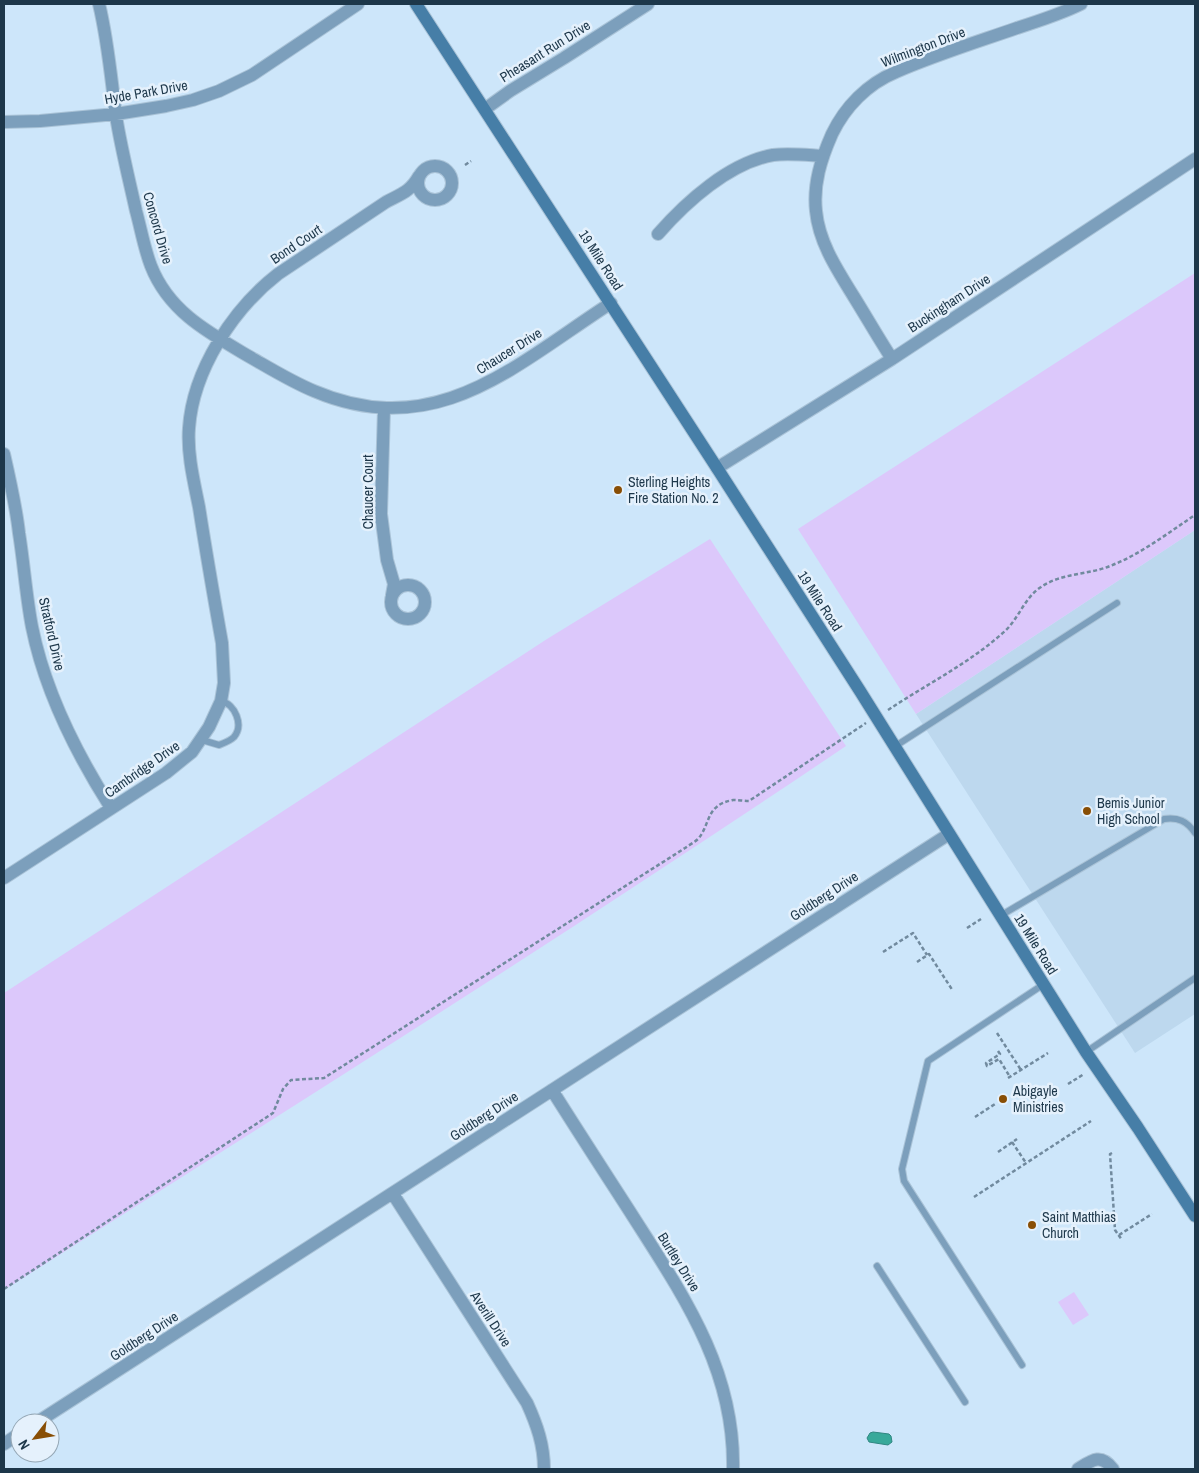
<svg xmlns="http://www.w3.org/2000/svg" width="1199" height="1473" font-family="'Archivo Narrow',sans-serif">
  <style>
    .built { fill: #bdd8ee }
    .green { fill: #dcc8fb }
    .water { fill: #38a99a; stroke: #308782 }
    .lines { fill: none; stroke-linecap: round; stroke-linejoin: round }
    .lane-casing { stroke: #aac3d7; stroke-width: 8 }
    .street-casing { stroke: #aac3d7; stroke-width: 14 }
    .secondary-casing { stroke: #aac3d7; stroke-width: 14 }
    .path { stroke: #718a9e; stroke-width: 2.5; stroke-dasharray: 4 2.5; stroke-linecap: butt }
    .lane { stroke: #7c9fbc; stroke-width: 6 }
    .street { stroke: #7c9fbc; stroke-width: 12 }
    .secondary { stroke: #467ea7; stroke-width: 12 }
    .poi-dot { fill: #884e05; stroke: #e5f1fc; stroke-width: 2 }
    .labels { text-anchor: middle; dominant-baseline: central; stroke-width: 5; stroke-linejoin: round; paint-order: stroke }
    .street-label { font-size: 14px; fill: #1d374a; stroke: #e5f1fc }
    .poi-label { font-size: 14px; fill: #1d374a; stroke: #e5f1fc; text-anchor: start }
  </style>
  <rect width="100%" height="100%" fill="#cde6fa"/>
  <!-- built -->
  <path class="built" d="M1195 530V1014L1135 1053 916 714Z"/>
  <!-- green -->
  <path class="green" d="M1195 273V530L916 714 798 529Z
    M710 539 846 746C569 933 286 1111 4 1290V993L547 639Z
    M1074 1292 1089 1315 1073 1325 1058 1302Z"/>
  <!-- water -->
  <path class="water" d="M873 1432 889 1434 891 1436 892 1442 888 1445 869 1442 867 1438 870 1433Z"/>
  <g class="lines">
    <defs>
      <path id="lane" d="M202 740 219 745C224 743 230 741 234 737 244 725 235 704 221 701
        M894 747 1117 603
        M1000 916 1164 819C1178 817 1187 821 1195 833
        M1086 1052 1195 978
        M877 1266 965 1402
        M1022 1365 904 1181 902 1169 928 1061 1044 984"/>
      <path id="street" d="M99 4C108 41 111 78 116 116 121 148 129 179 136 211 141 229 144 248 151 266 169 312 209 333 250 357 271 369 292 382 314 391 436 443 515 365 611 303
        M485 109 510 91 564 58 648 4
        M4 122 40 121 116 114 166 106 193 100 219 91 252 75 358 4
        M418 183a17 17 0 1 1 34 0a17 17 0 1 1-34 0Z
        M658 234C686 202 729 163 773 155 789 153 806 155 822 156
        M892 359C879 339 867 318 854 297 838 271 819 243 816 211 813 184 821 159 832 134 845 107 867 84 896 72 935 55 977 42 1017 28 1039 21 1061 14 1081 4
        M384 408 381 514 387 560 394 584 392 595
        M4 454C10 480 16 506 19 533 24 564 26 596 32 627 45 692 76 753 111 808
        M717 468 892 359 1195 159
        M391 602a17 17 0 1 1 34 0a17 17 0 1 1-34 0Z
        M4 878 166 773 192 752 209 727 221 701 224 683 222 643C214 598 206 552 199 507 194 482 187 454 189 428 193 370 233 309 278 274L386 202C401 194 410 192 419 176
        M552 1090C579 1133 607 1176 634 1218 685 1298 735 1371 733 1469
        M393 1194 527 1403C537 1425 544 1445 544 1469
        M36 1423 949 834
        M4 1444 20 1433
        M1078 1469C1092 1460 1101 1453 1113 1469"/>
      <path id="secondary" d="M416 4 717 468 860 691 1086 1052 1138 1128 1195 1216"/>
    </defs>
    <!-- lane casing -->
    <use href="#lane" class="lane-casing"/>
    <!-- street casing -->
    <use href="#street" class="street-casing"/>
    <!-- secondary casing -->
    <use href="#secondary" class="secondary-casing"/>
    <!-- path -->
    <path class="path" d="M465 165 471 161
      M888 710C927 684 970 663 1005 631 1019 618 1025 597 1041 587 1061 573 1088 575 1110 566 1141 554 1168 533 1195 515
      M967 928 981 919
      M883 952 913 933 927 955
      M917 962 929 954 953 991
      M997 1033 1021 1070
      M998 1051 1000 1054 986 1063 987 1066 999 1059 1010 1077
      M1008 1078 1048 1053
      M1068 1084 1084 1074
      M975 1117 995 1104
      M1012 1142 1026 1163
      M998 1152 1017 1139
      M1112 1153 1110 1154 1115 1230 1122 1240
      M974 1197 1091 1121
      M1119 1235 1152 1214
      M4 1289 273 1113 283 1089 291 1080 324 1078 685 848C689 845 695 842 698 839 711 824 705 805 733 800 738 800 744 801 749 801L866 723"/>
    <!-- lane -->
    <use href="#lane" class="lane"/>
    <!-- street -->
    <use href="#street" class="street"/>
    <!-- secondary -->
    <use href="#secondary" class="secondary"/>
  </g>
  <!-- markers -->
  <g class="poi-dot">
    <circle cx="618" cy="490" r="5"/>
    <circle cx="1087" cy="811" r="5"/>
    <circle cx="1003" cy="1099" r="5"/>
    <circle cx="1032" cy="1225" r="5"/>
  </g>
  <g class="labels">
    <!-- street labels -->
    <g class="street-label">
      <text transform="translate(923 47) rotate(-21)">Wilmington Drive</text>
      <text transform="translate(545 51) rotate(-32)">Pheasant Run Drive</text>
      <text transform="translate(146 92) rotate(-10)">Hyde Park Drive</text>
      <text transform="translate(158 228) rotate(74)">Concord Drive</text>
      <text transform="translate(296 244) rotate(-34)">Bond Court</text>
      <text transform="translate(601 260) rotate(57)">19 Mile Road</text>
      <text transform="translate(949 303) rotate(-33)">Buckingham Drive</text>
      <text transform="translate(509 351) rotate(-32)">Chaucer Drive</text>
      <text transform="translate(368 492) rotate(-90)">Chaucer Court</text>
      <text transform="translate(820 601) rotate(57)">19 Mile Road</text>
      <text transform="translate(52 634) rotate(77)">Stratford Drive</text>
      <text transform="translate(142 769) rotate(-35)">Cambridge Drive</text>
      <text transform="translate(824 896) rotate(-33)">Goldberg Drive</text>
      <text transform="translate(1036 944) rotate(58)">19 Mile Road</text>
      <text transform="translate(484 1116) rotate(-33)">Goldberg Drive</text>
      <text transform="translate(679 1262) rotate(58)">Burtley Drive</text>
      <text transform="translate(491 1319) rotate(57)">Averill Drive</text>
      <text transform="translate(144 1336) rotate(-33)">Goldberg Drive</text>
    </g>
    <!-- poi labels -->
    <g class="poi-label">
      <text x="628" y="482">Sterling Heights<tspan x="628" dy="16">Fire Station No. 2</tspan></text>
      <text x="1097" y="803">Bemis Junior<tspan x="1097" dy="16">High School</tspan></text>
      <text x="1013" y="1091">Abigayle<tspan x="1013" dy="16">Ministries</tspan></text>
      <text x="1042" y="1217">Saint Matthias<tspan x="1042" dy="16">Church</tspan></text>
    </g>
  </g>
  <!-- border -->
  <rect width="1199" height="1473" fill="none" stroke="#1d374a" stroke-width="10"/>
  <!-- north arrow -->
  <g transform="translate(35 1438) rotate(239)"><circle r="24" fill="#e5f1fc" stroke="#95a7b5"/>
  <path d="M0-4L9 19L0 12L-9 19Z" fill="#884e05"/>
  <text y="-8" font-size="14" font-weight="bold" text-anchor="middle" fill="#1d374a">N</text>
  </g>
</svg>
